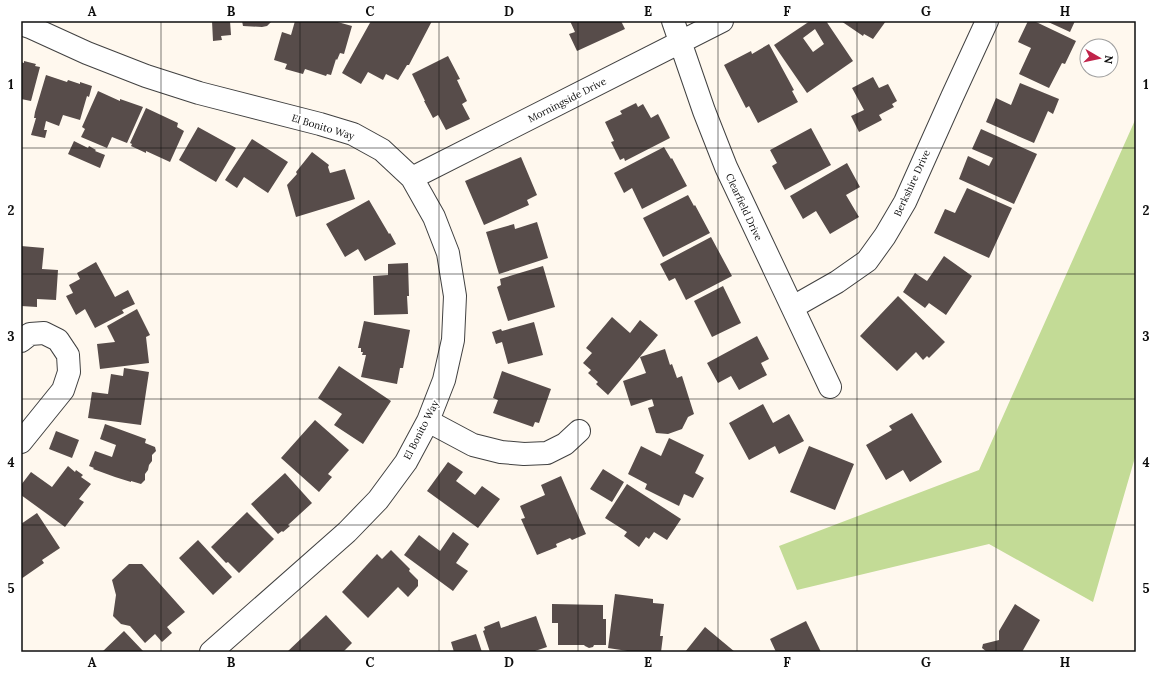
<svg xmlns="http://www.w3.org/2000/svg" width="1157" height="673" font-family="Lora,serif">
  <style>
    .forest { fill: #c3db96 }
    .building { fill: #574c4a; fill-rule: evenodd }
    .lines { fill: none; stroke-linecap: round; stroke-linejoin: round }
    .minor-casing { stroke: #414141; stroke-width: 24 }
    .minor { stroke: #fff; stroke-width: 22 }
    .grid { fill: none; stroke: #0e0e0e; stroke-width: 1; stroke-opacity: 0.55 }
    .labels { text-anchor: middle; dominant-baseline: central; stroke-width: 4; stroke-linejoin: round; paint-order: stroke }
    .street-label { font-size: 10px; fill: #0e0e0e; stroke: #fff }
    .neatline { fill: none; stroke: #0e0e0e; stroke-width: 1.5 }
    .grid-label { font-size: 13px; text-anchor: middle; font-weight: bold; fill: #0e0e0e }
  </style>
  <rect width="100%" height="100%" fill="#fff8ee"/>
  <!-- forest -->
  <path class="forest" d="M1136 118V454L1093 602 989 544 797 590 779 546 979 470Z"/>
  <!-- building -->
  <path class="building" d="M212 21H230L231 35 221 36 222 40 213 41Z
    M242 21H272L267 26 262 27 243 26Z
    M295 21H334L352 26 344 54 340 53 337 60 336 59 331 75 327 74 326 76 305 69 303 74 285 69 287 64 274 60 282 32 291 35Z
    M371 21H432L409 65H407L398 80 386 74 383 80 368 72 361 84 342 73Z
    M570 21H621L625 29 577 51 569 34 575 32Z
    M810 21H826L853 61 807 93 774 45ZM815 29 824 44 813 52 803 38Z
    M841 21H886L873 39 864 34 863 36Z
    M1028 21H1034L1076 41 1065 64 1062 63 1049 88 1019 74 1031 48 1018 42Z
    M1046 21H1075L1070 32Z
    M769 44 794 90 792 91 798 102 758 123 749 106 746 108 724 65 751 51 752 54Z
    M448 56 460 79 457 80 467 101 462 104 470 119 446 130 438 115 433 118 424 101H425L412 74Z
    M24 61 36 64 35 66 40 67 31 101 21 99V62L24 63Z
    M46 75 67 82 68 80 80 84V82L92 86 89 97 87 96 80 120 63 115 59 126 46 121 44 130H47L45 138 31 135 36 118H34L35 112Z
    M873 77 879 88 888 84 897 101 892 104 894 107 879 115 882 120 859 132 851 116 864 110 852 88Z
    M1020 83 1059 99 1053 114 1048 111 1034 143 986 122 996 98 1011 105Z
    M98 91 120 101V99L143 107 127 143 112 137 107 148 81 137 85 129 82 127Z
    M636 103 638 107 643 104 651 118 658 114 670 138 625 161 624 158 620 160 611 142 614 141 605 122 622 114 620 111Z
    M146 108 178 123 177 127 184 131 170 162 146 151V153L131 146 132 144 130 143Z
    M198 127 236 148 216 182 179 160Z
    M811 128 831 165 785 190 772 166 777 163 770 150Z
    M981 129 1037 154 1014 204 959 179 968 156 989 166 993 158 972 149Z
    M252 139 288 162 268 193 244 177 237 188 225 180Z
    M74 141 88 148 89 146 96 150 95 151 105 155 100 168 68 154Z
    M664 147 671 159 672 158 687 186 642 209 632 188 624 193 614 173Z
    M312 152 329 165 328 167 330 173 345 169 355 199 296 217 287 185 297 174 296 172Z
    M521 157 537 195 527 200 529 205 484 225 465 181Z
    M847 163 860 187 846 195 859 217 830 234 816 211 803 219 790 196Z
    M967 188 1012 208 989 258 934 233 945 209 955 213Z
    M688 195 694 206 695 205 710 233 663 257 643 218Z
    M369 200 389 234 390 233 396 244 365 261 358 249 345 257 326 224Z
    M537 222 548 258 499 274 486 232 514 224 515 229Z
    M711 237 732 276 686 300 675 278 669 281 660 264Z
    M21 246 44 248 42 269 58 270 56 300 37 299V307L21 306Z
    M944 256 972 276 946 315 929 303 925 308 903 292 915 273 927 281Z
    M96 262 115 297 128 290 135 304 122 310 124 313 95 328 85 309 76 315 66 296 73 293 69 285 80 279 77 273Z
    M408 263 409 296H407L408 314 374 315 373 276 388 275V264Z
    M543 266 555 307 508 321 497 287 501 285 500 279Z
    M723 286 741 323 712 337 694 301Z
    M898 296 945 342 929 358 927 356 923 360 916 352 897 371 860 336Z
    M137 309 150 335 146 337 149 363 100 369 97 344 115 342 107 326Z
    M612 317 630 333 640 320 658 335 608 395 596 384 598 382 588 373 591 370 583 363 592 353 586 348Z
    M364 321 410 330 403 368H400L397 384 361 377 366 355H362L363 352H361V348H358Z
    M534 322 543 355 508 364 502 342 496 344 492 332 501 329 502 331Z
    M757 336 769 359 761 363 767 375 739 390 731 376 718 383 707 363Z
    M665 349 670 365 672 364 677 378 682 376 694 414 688 417 682 429 668 434 656 433 648 408 654 406 652 399 631 406 623 381 646 373 640 357Z
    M339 366 391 401 363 444 334 425 342 414 318 398Z
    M124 368 149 372 141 425 88 418 92 392 108 394 111 374 123 376Z
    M502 371 551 389 539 423 535 422 533 427 493 413 498 400 493 398Z
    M763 404 773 423 789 414 804 441 779 454 775 446 749 460 729 423Z
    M912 413 942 462 910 482 903 470 886 480 866 445 892 430 889 426Z
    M315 420 349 450 328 474 332 477 319 492 281 458Z
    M105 424 146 439 145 443 155 447 156 451 152 455V461L149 465 148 470 145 474V480L141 484 131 481V482L115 477 93 469 94 468 89 466 95 451 112 457 116 445 100 439Z
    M56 431 79 440 72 458 49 449Z
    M669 438 704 455 695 473 704 478 693 498 684 494 679 506 645 489 647 484 628 474 641 446 661 456Z
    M809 446 854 464 835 510 790 492Z
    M448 462 463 472 456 481 475 495 482 486 500 499 478 528 427 491Z
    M68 466 75 472 76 470 83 475 81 477 91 484 79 499 84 502 65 527 21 495V485L31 472 52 487Z
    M603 469 624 482 612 502 590 489Z
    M285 473 312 503 288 525 290 526 283 532 282 531 278 534 251 504Z
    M561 476 586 534 572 540 570 538 556 544 557 547 537 555 521 519 525 518 520 506 545 495 541 485Z
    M627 484 681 519 667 540 654 532 649 539 646 537 639 547 624 536 627 532 605 518Z
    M247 512 274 539 239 573 228 562 226 563 211 547Z
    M37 513 60 548 42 560 44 563 21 579V524Z
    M453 532 469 544 456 563 468 571 453 591 404 555 419 535 440 551Z
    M198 540 232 577 213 595 179 558Z
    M391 550 410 569 409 571 418 580V586L408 597 398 587 368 618 342 592 377 554 382 559Z
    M129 564H142L185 612 167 627 172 633 162 642 155 634 145 643 130 626 121 624 113 616 116 595 112 580Z
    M615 594 653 599V603L664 604 660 636H663L661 652H634L608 648Z
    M552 604 603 605V619H606V645H594L593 647 589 648 585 646 584 645H558V623H552Z
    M1015 604 1040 620 1022 652H987L982 648 983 644 999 640V631Z
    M326 615 352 643 343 652H287Z
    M536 616 547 647 532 652H490L483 631 485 630 484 627 499 621 501 628Z
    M806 621 821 652H776L770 639Z
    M705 627 735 652H685Z
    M124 631 144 652H102Z
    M476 634 482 652H454L451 642Z"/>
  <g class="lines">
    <defs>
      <path id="minor" d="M673 21 704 111 726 167 830 387
        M21 24 30 27 87 53 146 76 199 93 320 124 353 134 382 150 412 178 434 217 448 253 455 296 453 340 444 380 428 421 406 462 378 500 347 532 211 652
        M412 178 722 21
        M793 307 837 282 867 261 885 236 905 202 952 97 987 21
        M21 341 30 334 44 333 58 340 68 355 69 372 63 390 21 442
        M428 421 473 445 501 452 524 454 547 453 565 444 579 431"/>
    </defs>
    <!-- minor casing -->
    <use href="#minor" class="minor-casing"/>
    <!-- minor -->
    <use href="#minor" class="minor"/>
  </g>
  <!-- grid -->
  <path class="grid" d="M161 21V652M300 21V652M439 21V652M578 21V652M718 21V652M857 21V652M996 21V652M21 148H1136M21 274H1136M21 399H1136M21 525H1136"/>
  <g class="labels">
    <!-- street labels -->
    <g class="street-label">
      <text transform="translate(567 100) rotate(-27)">Morningside Drive</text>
      <text transform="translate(323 127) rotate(17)">El Bonito Way</text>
      <text transform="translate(912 183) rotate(-65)">Berkshire Drive</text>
      <text transform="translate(744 207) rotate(65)">Clearfield Drive</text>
      <text transform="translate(421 430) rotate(-63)">El Bonito Way</text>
    </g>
  </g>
  <!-- border -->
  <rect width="1157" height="673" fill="none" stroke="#ffffff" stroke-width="44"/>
  <!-- north arrow -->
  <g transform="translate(1099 58) rotate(99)"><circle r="19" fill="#ffffff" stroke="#9f9f9f"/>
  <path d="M0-3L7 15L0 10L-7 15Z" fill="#c0234a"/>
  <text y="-6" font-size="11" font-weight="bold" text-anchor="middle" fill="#0e0e0e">N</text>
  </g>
  <rect x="22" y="22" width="1113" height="629" class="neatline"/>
  <g class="grid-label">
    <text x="92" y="16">A</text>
    <text x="231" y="16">B</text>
    <text x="370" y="16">C</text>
    <text x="509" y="16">D</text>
    <text x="648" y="16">E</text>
    <text x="787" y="16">F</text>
    <text x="926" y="16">G</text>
    <text x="1065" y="16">H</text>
    <text x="11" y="89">1</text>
    <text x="1146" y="89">1</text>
    <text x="11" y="215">2</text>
    <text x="1146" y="215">2</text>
    <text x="11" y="341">3</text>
    <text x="1146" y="341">3</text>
    <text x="11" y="467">4</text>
    <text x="1146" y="467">4</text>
    <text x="11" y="593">5</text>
    <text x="1146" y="593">5</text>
    <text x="92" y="667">A</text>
    <text x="231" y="667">B</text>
    <text x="370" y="667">C</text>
    <text x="509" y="667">D</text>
    <text x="648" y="667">E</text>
    <text x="787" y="667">F</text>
    <text x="926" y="667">G</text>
    <text x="1065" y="667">H</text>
  </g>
</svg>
